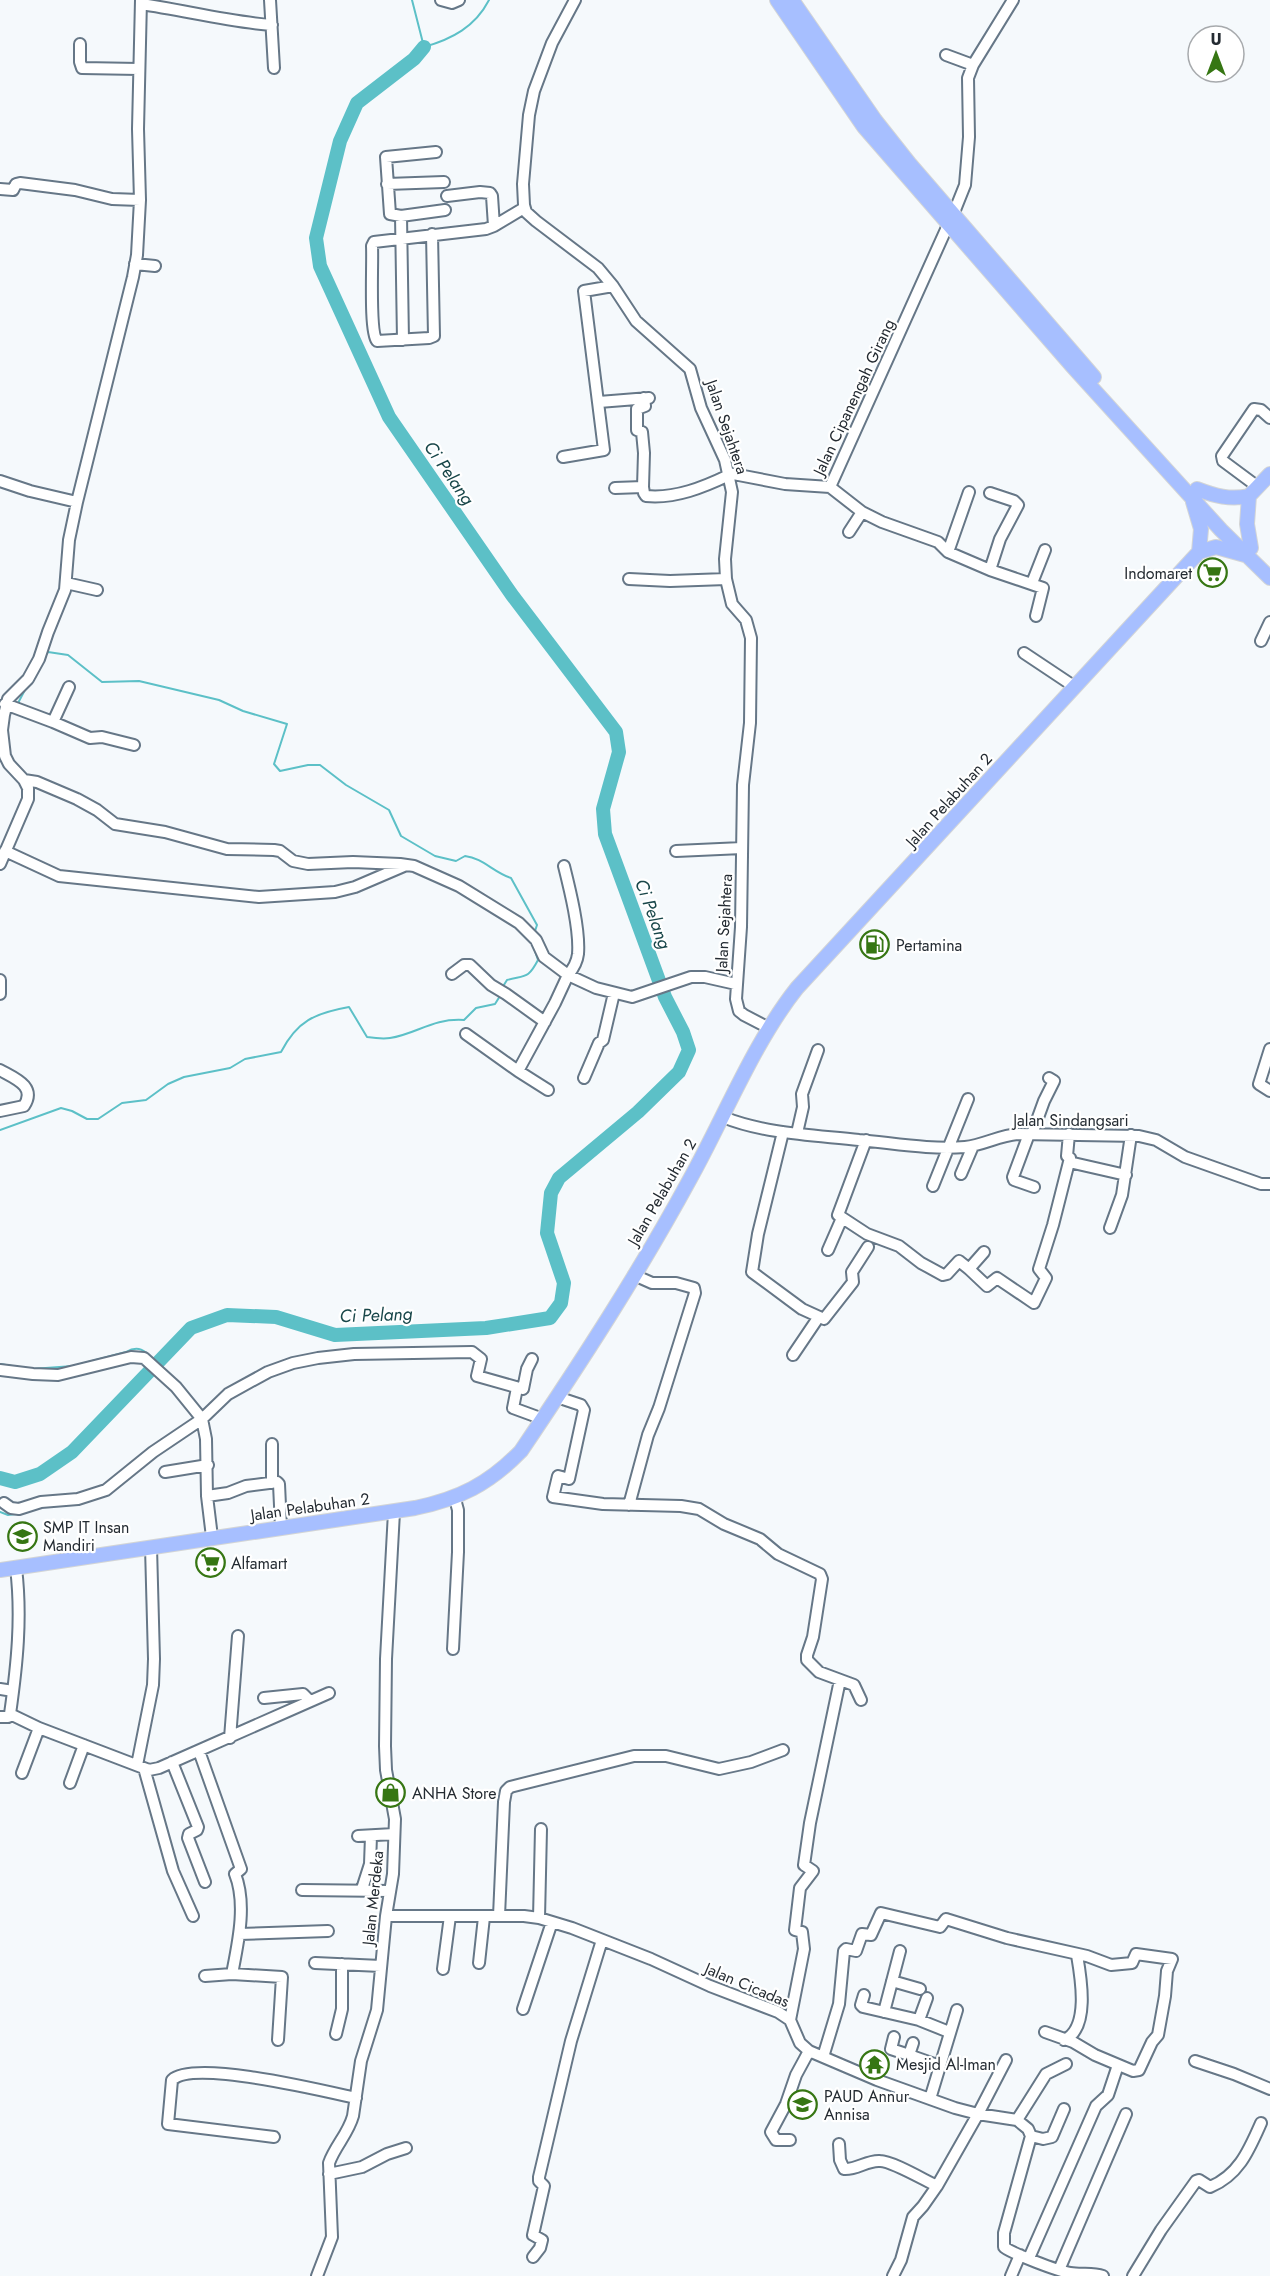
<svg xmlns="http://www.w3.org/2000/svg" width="1270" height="2276" font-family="Jost,sans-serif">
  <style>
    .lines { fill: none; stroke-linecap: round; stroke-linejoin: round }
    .stream { stroke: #5cc0c7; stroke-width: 2 }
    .river { stroke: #5cc0c7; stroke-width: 14 }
    .minor-casing { stroke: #667787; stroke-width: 14 }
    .major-casing { stroke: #d3d5d6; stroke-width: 16 }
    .minor { stroke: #fff; stroke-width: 10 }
    .major { stroke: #a7bfff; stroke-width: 14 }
    .labels { text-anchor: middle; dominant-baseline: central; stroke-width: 4.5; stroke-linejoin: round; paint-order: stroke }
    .street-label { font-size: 16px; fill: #242b32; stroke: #fff }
    .poi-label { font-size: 16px; fill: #242b32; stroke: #fff; text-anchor: start }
    .water-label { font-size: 18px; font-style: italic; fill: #184649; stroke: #fff }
  </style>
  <rect width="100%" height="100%" fill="#f5f9fc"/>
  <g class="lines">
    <!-- stream -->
    <path class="stream" d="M412 0 424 47C452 39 475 27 489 0
      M45 656 48 652 68 655 102 682 139 681 219 700 243 711 287 724 274 764 280 771 308 765H320L346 785 389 810 401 836 435 856 456 861 465 856C483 858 493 872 511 878L537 925 534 934
      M17 705 27 686
      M502 988 507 980C526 975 528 979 538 960L533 945
      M0 1130 61 1108 72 1111 87 1119H98L122 1103 146 1100 168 1084 184 1077 230 1068 245 1059 281 1052C297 1021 315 1013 349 1007L367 1037C374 1038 383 1039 390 1038 417 1034 432 1018 464 1020L476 1008 495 1004 500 996
      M0 1364 24 1368
      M32 1369 73 1366 126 1352C138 1345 145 1350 154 1360
      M0 1512 8 1515 16 1514"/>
    <!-- river -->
    <path class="river" d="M0 1478 15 1482 40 1474 72 1452 191 1328 227 1315 276 1317 335 1335 486 1328 550 1318 561 1303 564 1283 547 1233 551 1193 559 1178 638 1112 679 1072 689 1050 683 1032 665 997 605 834 603 809 619 752 616 732 512 595 389 417 320 266 316 238 340 141 357 103 414 59 424 47"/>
    <defs>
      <path id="minor" d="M270 0 274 68
        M441 0 452 3 459 0
        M575 0 552 43 534 91 529 115 523 184 524 205 526 212 536 221 598 268 613 286 636 321 690 369 701 408 725 460 732 492 725 559 726 579 732 604 746 620 751 638 750 723 743 785 741 927 736 999 739 1011 744 1015 769 1028
        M141 4C184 10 228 22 272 25
        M80 44V62L82 68 139 69
        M946 55 973 65
        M436 152 386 157 390 214 401 216 445 210
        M387 184 444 182
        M0 189 13 190 16 184 20 183 75 190 112 199 140 200
        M447 196 480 192 490 193 492 196 494 226
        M953 215 965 185 969 137 968 78 973 65 1013 0
        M401 216 403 340
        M432 234 434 336 429 338 377 341C369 331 373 263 372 246L374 242 486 229 494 226 524 208
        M135 264 155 266
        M599 402 649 398
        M563 457 604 450 584 291 613 286
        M728 473 785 484 830 487 948 225
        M0 481 30 491 77 502
        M643 487 644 453 642 432 637 430V409L645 406 644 398
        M830 487 862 512 882 522 938 542 948 552 990 570 1043 588 1036 616
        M1258 487 1223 461 1222 456 1254 409 1261 410 1270 418
        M615 488 643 487 644 493 646 496C675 499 704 487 729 475
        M990 493 1014 501 1018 505 1000 539 990 570
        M849 532 862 512
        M948 552 969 492
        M629 579 670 581 726 579
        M66 583 97 590
        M1032 583 1045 550
        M1261 641 1270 622
        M1024 653 1075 687
        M5 704 53 722 69 687
        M53 722 90 738 102 737 134 745
        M24 780 37 782 77 799 97 810 115 824 165 832 227 849 274 850 280 851 293 861 308 864 353 862 400 864 414 866 459 886 519 923 536 940 544 957 568 975C573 969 577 963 578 954 580 930 570 890 564 866
        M5 851 59 876 259 897 335 892 355 887 404 866
        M676 851 742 848
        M0 864 28 799V788L24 780 9 764 5 756 2 730 4 715 8 699 28 679 39 659 48 632 65 590 69 540 77 502 133 277 137 255 140 200 138 129 141 0
        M452 974 464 965H470L491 985 506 994 545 1022
        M0 980V994
        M466 1034 518 1071
        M1270 1049 1259 1084 1270 1091
        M0 1070C14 1078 37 1086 24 1106L0 1111
        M584 1078 599 1043 603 1040 614 993
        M548 1090 518 1071 555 1003 568 975 596 988 632 997 691 977H705L736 984
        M723 1117C765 1134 814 1135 859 1140 893 1143 930 1150 965 1147 984 1145 1000 1135 1019 1134L1139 1136 1156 1140 1185 1157 1261 1184H1270
        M783 1132 758 1234 752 1272 802 1309 824 1319 853 1282 852 1272 868 1247
        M797 1133 803 1107 802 1094 818 1050
        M1029 1134 1013 1177 1014 1180 1034 1187
        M1032 1134 1044 1101 1054 1081 1049 1078
        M866 1140 838 1215 867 1234 899 1246 921 1263 943 1275 947 1274 959 1261 969 1269
        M1069 1162 1126 1175
        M961 1174 973 1146
        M933 1186 968 1099
        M1110 1228 1122 1195 1131 1135
        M828 1250 842 1218
        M984 1252 969 1269 987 1286 997 1278 1034 1303 1046 1278 1039 1269 1053 1225 1069 1162 1070 1158 1067 1156 1069 1134
        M793 1355 818 1318
        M0 1370 33 1374 58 1375 131 1357 144 1358 176 1387 202 1419 206 1439 207 1496 212 1537
        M517 1388 513 1408 543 1419
        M557 1397 581 1405 584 1410 569 1479 558 1476 553 1497 603 1504 681 1506 699 1509 724 1524 760 1539 778 1554 820 1574 822 1579 813 1637 807 1655V1660L819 1672 854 1685 861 1700
        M165 1472 208 1465
        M272 1483V1444
        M207 1496 228 1493 246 1486 277 1482 279 1484 281 1527
        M4 1503 11 1508 19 1509 41 1502 78 1499 106 1490 153 1452 202 1419 228 1394 268 1372 293 1363 318 1358 354 1354 472 1352 481 1359 477 1376 523 1389 527 1369 532 1359
        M629 1505 648 1435 659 1408 695 1293 694 1288 676 1283H652L634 1275
        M453 1649 458 1552V1510L455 1499
        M0 1689 13 1691
        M264 1698 303 1694 310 1701
        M10 1714 39 1728 149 1770 159 1768 329 1693
        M0 1717H8L10 1714C17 1665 22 1617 16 1568
        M230 1738 238 1636
        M199 1751 241 1869 235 1874C247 1904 238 1943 232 1974
        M172 1762 198 1827 197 1830 189 1834 188 1838 205 1882
        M137 1765 153 1685 154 1659 151 1547
        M144 1768 173 1871 193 1916
        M22 1773 39 1728
        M70 1783 84 1745
        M358 1836 394 1834
        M362 1889 370 1864 371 1836
        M302 1890 390 1891
        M386 1916H524L539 1918 572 1928 651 1959 710 1986 778 2012 790 2020 800 2043 809 2051 877 2080 955 2108 978 2114 1017 2120 1028 2129 1031 2136 1004 2233V2247C1013 2254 1058 2271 1070 2273 1082 2275 1092 2272 1103 2276
        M499 1916 504 1802 506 1791 510 1787 634 1756H666L719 1769 751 1762 783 1750
        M539 1918 541 1829
        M239 1934 328 1931
        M315 1963 381 1966
        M479 1963 484 1917
        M443 1969 450 1916
        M205 1976 232 1974 282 1977 278 2040
        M892 1981 920 1989
        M864 1995 861 2005 863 2007 919 2020 949 2032
        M523 2009 552 1922
        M884 2012 900 1951
        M790 2020 804 1949 802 1932 795 1930 800 1888 813 1871 804 1865 810 1823 840 1680
        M919 2020 927 1998
        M336 2034 342 2009V1964
        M894 2037 891 2049 909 2055
        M1064 2040C1090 2029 1081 1978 1077 1955
        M913 2043 909 2055 940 2066
        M823 2057 839 2004 844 1951 846 1949 856 1951 862 1934 871 1935 881 1913 940 1927 946 1919 1007 1938 1087 1956 1111 1965 1132 1963 1136 1954 1172 1959 1167 1971 1165 1996 1158 2035 1152 2042 1139 2070 1133 2071 1095 2055 1073 2042 1045 2032
        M1195 2061 1234 2074 1270 2089
        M930 2099 957 2010
        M1017 2120 1046 2074 1066 2064
        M1031 2136 1043 2139 1052 2137 1064 2109
        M274 2137 168 2124 172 2080C194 2059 324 2091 356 2098
        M790 2140H776L771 2132 786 2104 796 2075 809 2051
        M839 2144 840 2160 844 2169C857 2170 867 2160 880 2161 892 2161 924 2180 937 2186
        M329 2174 362 2167 387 2154 406 2148
        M533 2257 540 2248 542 2240 533 2235 544 2186 539 2181V2177L571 2041 602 1940
        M1029 2258 1096 2106 1108 2095 1118 2065
        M1059 2270 1126 2114
        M317 2276 332 2237 329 2163C335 2146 348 2134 353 2116L361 2061 377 2010 386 1916 393 1874 395 1819 386 1770 385 1746 386 1659 394 1512
        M893 2276 901 2260 913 2217 923 2206 937 2186 978 2114 1006 2060
        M1011 2276 1020 2255
        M1133 2276 1161 2230 1196 2181 1199 2180 1210 2187C1239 2175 1249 2150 1261 2123"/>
      <path id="major" d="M777 0 864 127 1073 367 1221 530 1270 578
        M792 0 875 120 909 163 1094 377
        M1197 489C1215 496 1230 500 1249 496
        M1249 496 1247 524 1251 548
        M1249 496 1270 474
        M1193 502 1201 529 1199 552
        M0 1570 415 1508C459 1499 489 1484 521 1451 581 1362 639 1273 690 1179 724 1118 754 1042 797 988L1199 552 1216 547 1245 555"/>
    </defs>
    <!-- minor casing -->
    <use href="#minor" class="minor-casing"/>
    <!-- major casing -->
    <use href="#major" class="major-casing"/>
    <!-- minor -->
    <use href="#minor" class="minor"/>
    <!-- major -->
    <use href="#major" class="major"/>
  </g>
  <!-- icons -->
  <defs>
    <symbol id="supermarket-ring" viewBox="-11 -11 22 22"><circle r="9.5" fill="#fff" stroke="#367613" stroke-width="1.5"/><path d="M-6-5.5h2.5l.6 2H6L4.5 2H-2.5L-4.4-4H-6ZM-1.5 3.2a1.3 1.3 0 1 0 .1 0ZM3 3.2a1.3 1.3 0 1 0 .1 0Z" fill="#367613"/></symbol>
    <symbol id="fuel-ring" viewBox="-11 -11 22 22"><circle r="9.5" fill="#fff" stroke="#367613" stroke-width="1.5"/><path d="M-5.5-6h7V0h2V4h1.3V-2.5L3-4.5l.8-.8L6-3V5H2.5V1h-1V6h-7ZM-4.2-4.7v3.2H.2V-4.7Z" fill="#367613"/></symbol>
    <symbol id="school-ring" viewBox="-11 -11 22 22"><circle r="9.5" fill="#fff" stroke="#367613" stroke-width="1.5"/><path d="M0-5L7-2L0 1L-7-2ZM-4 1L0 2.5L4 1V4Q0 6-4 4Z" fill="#367613"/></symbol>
    <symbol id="shop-ring" viewBox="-11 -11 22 22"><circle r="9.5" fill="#fff" stroke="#367613" stroke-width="1.5"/><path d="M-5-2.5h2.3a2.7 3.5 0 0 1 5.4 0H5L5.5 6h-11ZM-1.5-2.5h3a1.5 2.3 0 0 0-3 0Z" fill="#367613"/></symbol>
    <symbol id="temple-ring" viewBox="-11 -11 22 22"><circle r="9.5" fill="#fff" stroke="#367613" stroke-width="1.5"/><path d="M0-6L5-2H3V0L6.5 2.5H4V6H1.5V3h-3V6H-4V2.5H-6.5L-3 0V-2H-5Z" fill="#367613"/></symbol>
  </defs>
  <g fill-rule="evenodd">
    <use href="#supermarket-ring" x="1196" y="556" width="33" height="33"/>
    <use href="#fuel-ring" x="858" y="928" width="33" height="33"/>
    <use href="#school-ring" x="6" y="1520" width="33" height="33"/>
    <use href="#supermarket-ring" x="194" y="1546" width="33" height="33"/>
    <use href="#shop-ring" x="374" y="1776" width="33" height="33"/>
    <use href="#temple-ring" x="858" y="2048" width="33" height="33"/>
    <use href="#school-ring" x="786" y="2088" width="33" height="33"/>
  </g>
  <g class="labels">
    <!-- street labels -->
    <g class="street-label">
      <text transform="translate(854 397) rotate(-65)">Jalan Cipanengah Girang</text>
      <text transform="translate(727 427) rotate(71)">Jalan Sejahtera</text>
      <text transform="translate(949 800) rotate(-48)">Jalan Pelabuhan 2</text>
      <text transform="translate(724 923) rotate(-87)">Jalan Sejahtera</text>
      <text x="1071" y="1120">Jalan Sindangsari</text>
      <text transform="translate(662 1192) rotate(-60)">Jalan Pelabuhan 2</text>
      <text transform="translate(310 1507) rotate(-8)">Jalan Pelabuhan 2</text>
      <text transform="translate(373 1898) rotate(-84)">Jalan Merdeka</text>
      <text transform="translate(747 1985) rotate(23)">Jalan Cicadas</text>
    </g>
    <!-- poi labels -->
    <g class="poi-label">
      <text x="1192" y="573" text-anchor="end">Indomaret</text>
      <text x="896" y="945">Pertamina</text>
      <text x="43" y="1527">SMP IT Insan<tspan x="43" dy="18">Mandiri</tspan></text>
      <text x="231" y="1563">Alfamart</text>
      <text x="412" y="1793">ANHA Store</text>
      <text x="896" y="2064">Mesjid Al-Iman</text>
      <text x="824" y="2096">PAUD Annur<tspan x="824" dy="18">Annisa</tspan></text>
    </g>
    <!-- water labels -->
    <g class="water-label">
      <text transform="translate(449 473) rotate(55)">Ci Pelang</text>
      <text transform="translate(653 914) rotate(70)">Ci Pelang</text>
      <text transform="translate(376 1315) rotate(-2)">Ci Pelang</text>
    </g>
  </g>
  <!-- north arrow -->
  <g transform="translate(1216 54)"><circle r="28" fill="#ffffff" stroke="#a7aaad" stroke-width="1.5"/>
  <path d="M0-4.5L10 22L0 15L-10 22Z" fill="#367613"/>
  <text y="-9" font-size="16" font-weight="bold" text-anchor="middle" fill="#242b32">U</text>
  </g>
</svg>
